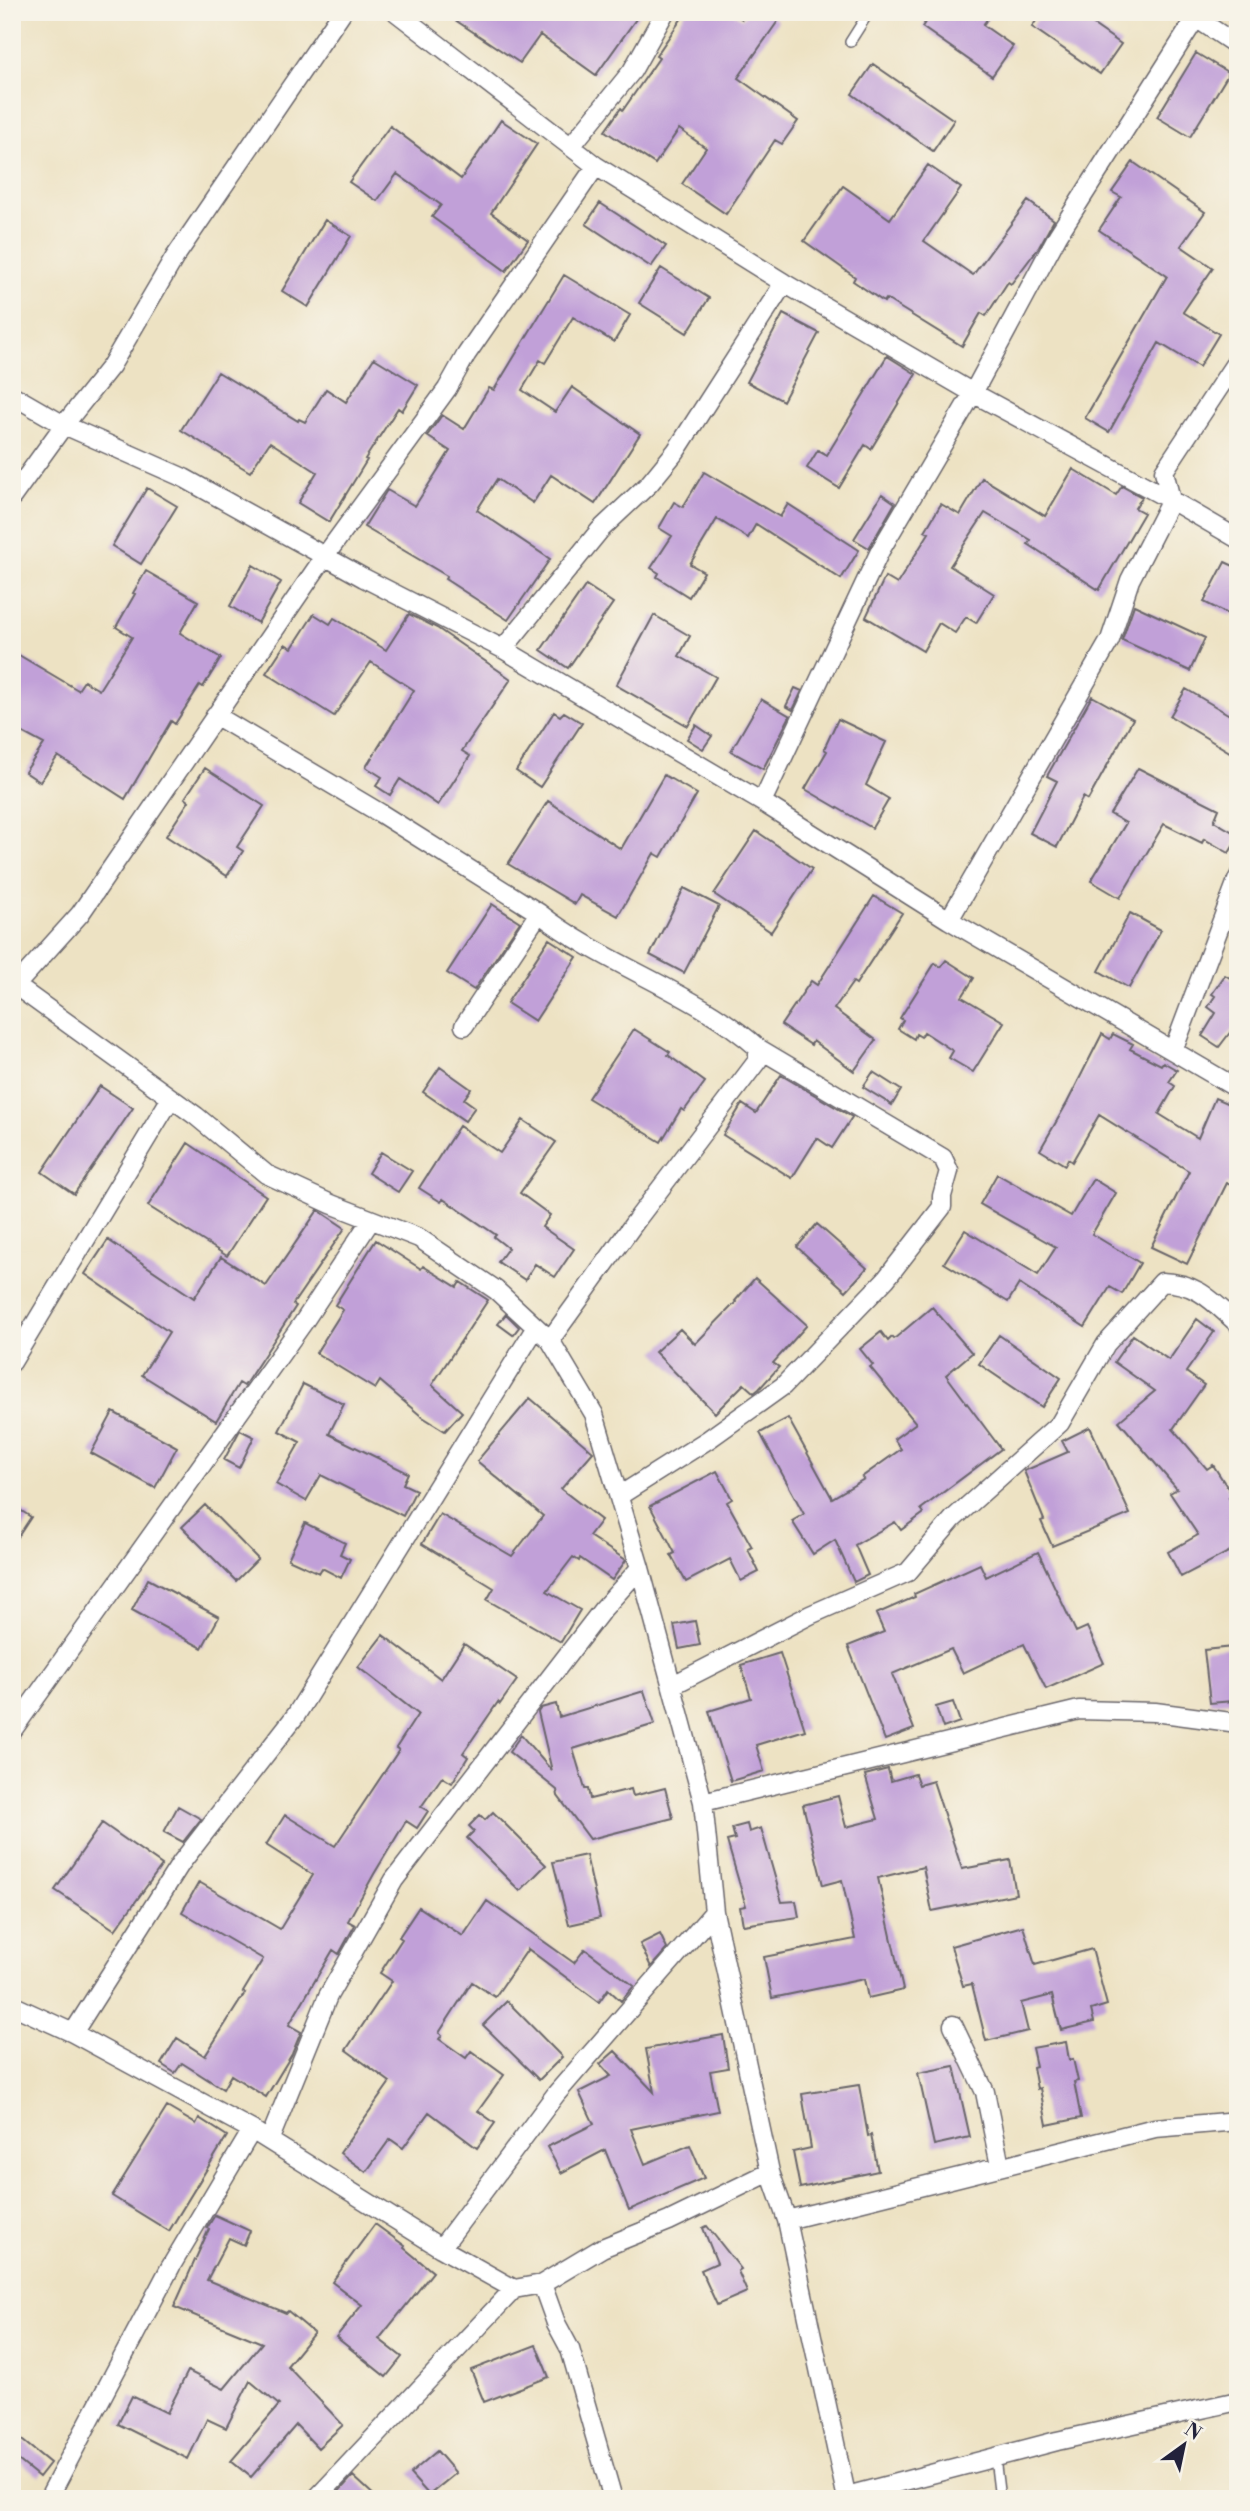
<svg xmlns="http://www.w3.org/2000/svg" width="1250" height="2511" font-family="'Libre Bodoni',serif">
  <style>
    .building { fill: #c1a0d8 }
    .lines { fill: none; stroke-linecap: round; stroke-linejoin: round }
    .lane-casing { stroke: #69656b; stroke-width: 12 }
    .street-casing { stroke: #69656b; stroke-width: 21 }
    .lane { stroke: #fff; stroke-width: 9 }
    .street { stroke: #fff; stroke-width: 18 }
  </style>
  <rect width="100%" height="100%" fill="#f7f3e8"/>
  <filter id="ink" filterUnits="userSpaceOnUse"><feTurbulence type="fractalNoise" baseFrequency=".0143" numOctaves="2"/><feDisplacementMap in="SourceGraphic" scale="14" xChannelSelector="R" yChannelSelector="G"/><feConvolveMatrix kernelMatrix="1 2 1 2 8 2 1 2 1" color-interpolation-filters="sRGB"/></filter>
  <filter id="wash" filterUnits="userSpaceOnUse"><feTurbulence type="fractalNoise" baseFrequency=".00686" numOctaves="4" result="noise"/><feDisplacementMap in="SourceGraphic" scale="28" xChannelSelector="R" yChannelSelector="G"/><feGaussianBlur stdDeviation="1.57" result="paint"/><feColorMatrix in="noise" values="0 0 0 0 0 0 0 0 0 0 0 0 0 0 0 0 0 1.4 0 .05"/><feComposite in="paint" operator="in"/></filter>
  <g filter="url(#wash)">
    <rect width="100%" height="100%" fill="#ede2c3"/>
    <g id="blocks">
      <!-- building -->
      <path class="building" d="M443 12H641L596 75 540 35 520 63Z
        M686 12H732L742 19 747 12H766L778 21 738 78 798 121 782 144 775 140 726 214 682 184 706 148 679 129 655 164 605 131 621 108 623 110 659 58 656 56Z
        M932 12H992L983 25 1013 46 992 76 922 27Z
        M1042 12H1075L1121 44 1100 74 1032 27Z
        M1196 53 1229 73 1190 137 1157 117Z
        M873 64 954 120 933 151 852 94Z
        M501 120 537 144 491 213 528 240 506 271 432 217 441 205 397 174 377 201 349 182 390 126 461 179Z
        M1133 162 1205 212 1181 246 1213 268 1183 312 1219 334 1199 367 1159 343 1109 432 1085 418 1167 276 1099 230 1121 197 1112 192Z
        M928 165 961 188 924 241 973 275 1028 201 1054 220 1039 247 1011 284 1008 282 986 316 981 313 962 346 886 299 884 302 853 281 855 277 804 241 843 186 890 219Z
        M600 203 666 246 651 267 586 224Z
        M325 220 351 236 308 307 282 291Z
        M661 268 709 298 687 333 639 303Z
        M564 275 630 315 614 342 573 317 545 363 540 360 522 390 555 412 572 387 640 434 595 504 551 475 533 503 497 479 477 510 550 559 508 620 445 579 447 576 364 527 387 490 415 506 450 451 427 436 442 415 464 429 489 388 494 390Z
        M783 314 819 333 783 401 747 382Z
        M887 356 916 374 871 449 865 445 839 488 807 468 818 450 827 455Z
        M374 358 418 385 402 411 398 408 365 459 367 460 329 522 298 503 317 472 270 442 250 472 181 430 218 372 298 421 299 419 305 422 326 389 346 402Z
        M1073 469 1116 495 1122 486 1142 497 1135 508 1144 513 1099 590 1028 544 1031 540 985 513 950 566 994 594 976 623 966 617 955 633 939 623 923 651 866 617 885 577 897 584 929 533 925 531 941 504 960 515 982 478 1045 516Z
        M704 472 780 517 788 504 859 550 841 579 756 524 748 538 717 519 690 564 704 572 689 597 657 577 659 573 651 568 672 536 659 528 674 502 683 507Z
        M147 488 177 506 141 564 112 546Z
        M882 494 895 503 869 548 854 539Z
        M1225 562 1238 568V602L1231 616 1204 602Z
        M253 565 281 582 258 623 230 606Z
        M146 571 198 601 180 633 221 658 203 687 200 685 175 724 171 721 125 799 58 756 40 782 25 772 44 744 12 727V651L78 690 84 681 99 690 132 637 116 627 135 594 133 593Z
        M586 585 613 603 568 668 541 650Z
        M1134 605 1205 638 1190 671 1122 640Z
        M314 614 330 624 334 618 386 650 409 614 437 628 511 679 462 751 470 756 438 805 400 779 390 795 376 786 382 777 366 767 414 690 371 662 334 716 266 673 285 644 292 648Z
        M654 615 690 636 679 656 716 677 688 726 616 685Z
        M795 688 802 691 793 710 786 706Z
        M1186 689 1238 720V757L1170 716Z
        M1092 696 1133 719 1088 800 1083 797 1057 847 1030 833 1057 781 1047 776Z
        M761 699 790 716 763 769 731 751Z
        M554 712 560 716 564 712 582 723 540 787 516 771Z
        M838 719 886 742 866 785 889 799 872 828 805 789 827 751 824 749Z
        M696 725 712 736 703 749 687 739Z
        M205 768 264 806 237 847 243 851 227 876 166 836 189 801 185 798Z
        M1138 768 1219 809 1214 821 1238 835V838L1229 853 1204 839 1202 843 1164 824 1120 898 1091 881 1126 823 1110 814Z
        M664 775 697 794 661 857 654 853 618 916 580 895 575 904 508 864 548 801 621 849Z
        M756 831 812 869 771 932 714 894Z
        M684 888 719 906 684 973 650 955Z
        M874 896 902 913 856 984 853 982 834 1009 876 1040 854 1071 813 1041 811 1045 781 1025 811 981 817 985Z
        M492 904 520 922 474 990 447 973Z
        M1130 913 1161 930 1129 988 1099 971Z
        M549 939 577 957 535 1021 507 1003Z
        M946 960 974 978 962 997 1004 1022 973 1072 949 1058 953 1051 924 1032 921 1037 916 1034 914 1039 898 1029 903 1020 900 1018 935 963 941 967Z
        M1225 975 1238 983V1022L1219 1047 1202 1036 1216 1013 1208 1007 1215 996 1212 994Z
        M634 1029 670 1052 668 1055 705 1082 684 1111 681 1109 661 1142 588 1098Z
        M1102 1034 1110 1039 1113 1034 1133 1044 1130 1049 1161 1065 1163 1062 1177 1070 1169 1082 1175 1086 1159 1114 1198 1138 1215 1098 1238 1108V1189L1227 1183 1187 1264 1151 1247 1189 1171 1099 1115 1072 1162 1068 1159 1065 1165 1040 1150 1067 1103Z
        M440 1067 471 1089 464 1099 475 1107 465 1121 423 1092Z
        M873 1072 901 1090 892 1105 863 1087Z
        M781 1075 852 1117 832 1148 817 1138 792 1178 723 1135 742 1104 756 1113Z
        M100 1086 133 1108 74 1194 42 1172Z
        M523 1120 556 1142 520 1193 550 1215 542 1227 574 1249 555 1277 535 1264 525 1280 498 1262 508 1248 494 1237 496 1235 443 1199 441 1202 419 1188 459 1126 500 1153Z
        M188 1143 266 1196 227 1256 148 1206Z
        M381 1152 412 1171 398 1192 368 1173Z
        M997 1174 1071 1216 1093 1179 1116 1193 1092 1234 1140 1263 1122 1294 1110 1287 1085 1327 1019 1284 1008 1302 944 1263 965 1230 1038 1275 1056 1247 980 1204Z
        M318 1210 345 1228 293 1304 296 1306 261 1360 244 1386 239 1383 216 1421 142 1375 169 1332 85 1274 108 1240 194 1298 221 1257 266 1286Z
        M817 1224 867 1268 846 1291 797 1247Z
        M376 1240 421 1269 423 1266 457 1287 460 1282 488 1300 432 1385 462 1412 445 1431 421 1416 380 1381 375 1389 316 1353 343 1310 335 1305Z
        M755 1278 807 1325 773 1363 779 1367 759 1389 754 1393 744 1384 715 1413 655 1352 680 1329 695 1344 736 1302 735 1301Z
        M932 1307 972 1353 946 1375 1001 1449 921 1509 924 1513 901 1530 895 1522 855 1545 868 1575 854 1582 835 1540 813 1554 792 1521 804 1514 760 1433 788 1418 832 1498 864 1479 862 1477 901 1449 894 1439 916 1423 870 1367 873 1365 860 1349 881 1332 888 1341 892 1337 894 1339Z
        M506 1314 519 1327 513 1335 498 1324Z
        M1197 1319 1214 1332 1186 1372 1204 1385 1173 1429 1207 1469 1213 1465 1233 1496 1229 1498 1238 1514V1547L1181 1577 1168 1552 1198 1535 1170 1493 1177 1489 1119 1421 1155 1391 1114 1362 1133 1335 1169 1360Z
        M999 1335 1061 1378 1042 1407 979 1364Z
        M303 1384 344 1404 329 1434 408 1473 403 1484 416 1490 403 1516 321 1475 306 1501 276 1484 300 1442 279 1431Z
        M530 1398 593 1452 561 1489 601 1520 589 1536 626 1560 612 1580 580 1558 579 1561 573 1557 547 1591 580 1610 561 1642 487 1600 494 1588 422 1544 440 1514 512 1556 543 1516 477 1461Z
        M113 1412 177 1447 155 1488 91 1453Z
        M1090 1427 1130 1514 1052 1546 1041 1521 1044 1520 1024 1471 1068 1452 1062 1441Z
        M240 1430 254 1437 239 1468 224 1460Z
        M717 1471 732 1499 727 1502 752 1547 748 1549 759 1572 741 1581 730 1559 686 1582 671 1555 675 1553 650 1506Z
        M12 1505 31 1517 12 1546Z
        M205 1505 258 1559 236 1581 182 1527Z
        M305 1523 345 1543 340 1554 350 1559 341 1578 322 1568 319 1573 288 1559Z
        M1038 1552 1076 1632 1087 1627 1104 1663 1046 1689 1024 1644 963 1673 951 1649 892 1674 914 1729 885 1740 848 1646 884 1632 876 1614 915 1597 914 1594 980 1564 986 1577Z
        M148 1579 219 1617 202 1648 132 1610Z
        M695 1621 700 1645 679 1649 674 1625Z
        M383 1635 441 1679 464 1644 517 1680 500 1704 498 1702 463 1753 468 1757 452 1783 442 1777 421 1807 428 1811 417 1828 406 1821 374 1874 348 1921 355 1925 339 1954 333 1950 289 2025 301 2032 292 2054 266 2097 231 2075 223 2089 182 2063 175 2073 161 2064 177 2038 205 2056 245 1993 243 1992 263 1959 182 1912 199 1882 280 1929 313 1875 266 1845 285 1815 335 1846 399 1750 396 1748 418 1714 358 1667Z
        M1233 1647 1234 1656H1238V1686L1231 1687 1233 1701 1210 1703 1204 1650Z
        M780 1653 805 1730 756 1745 764 1771 731 1781 709 1711 751 1698 741 1665Z
        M644 1691 655 1724 573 1749 585 1789H588L590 1799 631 1789 633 1796 665 1788 673 1818 590 1839 558 1796 557 1790 509 1752 521 1735 552 1771 538 1712 541 1708 556 1704 559 1717Z
        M953 1702 960 1722 943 1728 936 1707Z
        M888 1769 891 1781 915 1774 919 1785 933 1781 962 1869 1010 1860 1016 1894 932 1911 923 1867 878 1878 903 1990 868 1998 864 1979 772 1998 764 1957 855 1939 842 1880 823 1885 803 1805 838 1796 846 1827 878 1819 865 1775Z
        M178 1806 201 1819 183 1842 164 1832Z
        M493 1812 546 1865 520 1891 467 1838 474 1831 469 1826 480 1815 485 1820Z
        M102 1823 162 1865 115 1930 55 1890Z
        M747 1824 749 1832 761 1828 782 1902 796 1901 799 1917 743 1925 740 1907 746 1906 727 1841 735 1839 732 1828Z
        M586 1855 600 1918 569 1925 553 1862Z
        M487 1901 574 1963 585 1949 634 1986 621 2001 608 1989 599 2002 528 1949 495 1997 472 1982 439 2033 442 2035 439 2039 466 2058 471 2051 504 2075 478 2111 495 2123 477 2148 429 2112 403 2148 390 2139 366 2172 340 2153 390 2082 346 2050 392 1981 380 1973 402 1939 399 1937 419 1907 463 1936Z
        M1023 1926 1035 1965 1092 1949 1107 2005 1091 2010 1094 2022 1061 2030 1052 1995 1021 2003 1028 2031 986 2041 972 1984 963 1986 951 1946Z
        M660 1934 667 1949 651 1967 640 1944Z
        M507 2001 562 2057 539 2080 483 2025Z
        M723 2035 728 2068 710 2071 718 2111 631 2129 645 2164 690 2145 704 2178 629 2210 605 2150 561 2173 547 2147 594 2124 579 2092 611 2076 600 2064 615 2051 654 2092 646 2049Z
        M1066 2042 1069 2060 1073 2059 1078 2081 1074 2082 1081 2118 1047 2125 1040 2088 1037 2089 1033 2067 1036 2066 1032 2048Z
        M954 2066 970 2137 934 2145 918 2073Z
        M859 2085 868 2136 871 2135 878 2171 800 2188 793 2152 811 2148 802 2094Z
        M167 2107 196 2124 199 2118 227 2136 169 2231 112 2196Z
        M215 2215 250 2231 244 2245 229 2238 207 2280 286 2313 288 2311 314 2333 287 2366 343 2425 318 2448 296 2425 251 2477 231 2461 279 2405 250 2381 226 2428 207 2419 188 2459 118 2424 132 2396 167 2413 188 2371 224 2389 262 2343 174 2307 209 2229 207 2228Z
        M375 2224 405 2246 404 2248 433 2272 379 2339 402 2357 386 2377 336 2337 362 2305 332 2282Z
        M707 2226 741 2269 738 2271 747 2292 717 2305 701 2270 717 2263 703 2228Z
        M536 2345 549 2377 484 2402 471 2370Z
        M12 2432 50 2463 39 2477 12 2455Z
        M437 2451 456 2473 429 2495 410 2474Z
        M353 2476 378 2499H332Z"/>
    </g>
  </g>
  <g filter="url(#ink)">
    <use href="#blocks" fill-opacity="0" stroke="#69656b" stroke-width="2"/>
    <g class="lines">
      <defs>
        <path id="lane" d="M850 42 869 12
          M995 2458 1000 2499"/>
        <path id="street" d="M342 12 175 257 111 366 64 425 184 478 364 578 503 649 762 802 949 920 1238 1089
          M396 12 596 166 784 283 973 393 1171 500 1238 539
          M1187 12 1238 46
          M572 145 632 71 665 12
          M12 395 64 425 12 497
          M503 649 600 530 649 484 676 451 784 283
          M215 715 380 813 539 913C606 966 694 991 758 1048V1060L638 1218 550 1340
          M762 802 880 551 973 393 1058 235 1196 18
          M949 920 1110 640 1130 580 1171 500 1164 471 1238 359
          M12 983 196 1116 266 1174 331 1204 419 1238 496 1290 550 1340 594 1414 640 1568 703 1802 714 1912 770 2172 787 2220 847 2499
          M16 985 80 914 325 556 447 389 466 355 596 166
          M464 1026 539 913
          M1173 1051 1238 878
          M12 1362 171 1098
          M619 1496 709 1439 783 1386 886 1279 942 1207V1196L949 1171 943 1158 758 1048
          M673 1685 810 1615 908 1572 953 1519 1060 1423 1106 1344 1162 1282C1198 1283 1212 1301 1238 1324
          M12 1731 303 1323 371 1220
          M703 1802 1079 1710 1155 1712 1238 1723
          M12 2005 73 2033 252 2130 441 2248 514 2289 542 2284 556 2323 570 2349 613 2499
          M953 2025 985 2092 1000 2166
          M73 2033 181 1863 296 1715 536 1327
          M269 2141 328 1996 394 1880 603 1609 640 1568
          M787 2220 1155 2128 1238 2121
          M441 2248 556 2094 714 1912
          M542 2284 602 2248 669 2221 770 2172
          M847 2496 1057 2441 1238 2401
          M48 2499 171 2266 252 2130
          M316 2499 514 2289"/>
      </defs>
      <!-- lane casing -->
      <use href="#lane" class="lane-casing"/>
      <!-- street casing -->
      <use href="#street" class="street-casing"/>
      <!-- lane -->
      <use href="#lane" class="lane"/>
      <!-- street -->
      <use href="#street" class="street"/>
    </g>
  </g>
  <!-- margin -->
  <rect width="1250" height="2511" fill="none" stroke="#f7f3e8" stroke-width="42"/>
  <!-- north arrow -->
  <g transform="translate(1184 2445) rotate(33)" stroke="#f7f3e8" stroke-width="5" paint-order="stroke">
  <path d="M0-5L12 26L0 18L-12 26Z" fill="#22223b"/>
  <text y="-10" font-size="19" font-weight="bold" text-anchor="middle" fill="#22223b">N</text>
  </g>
</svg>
